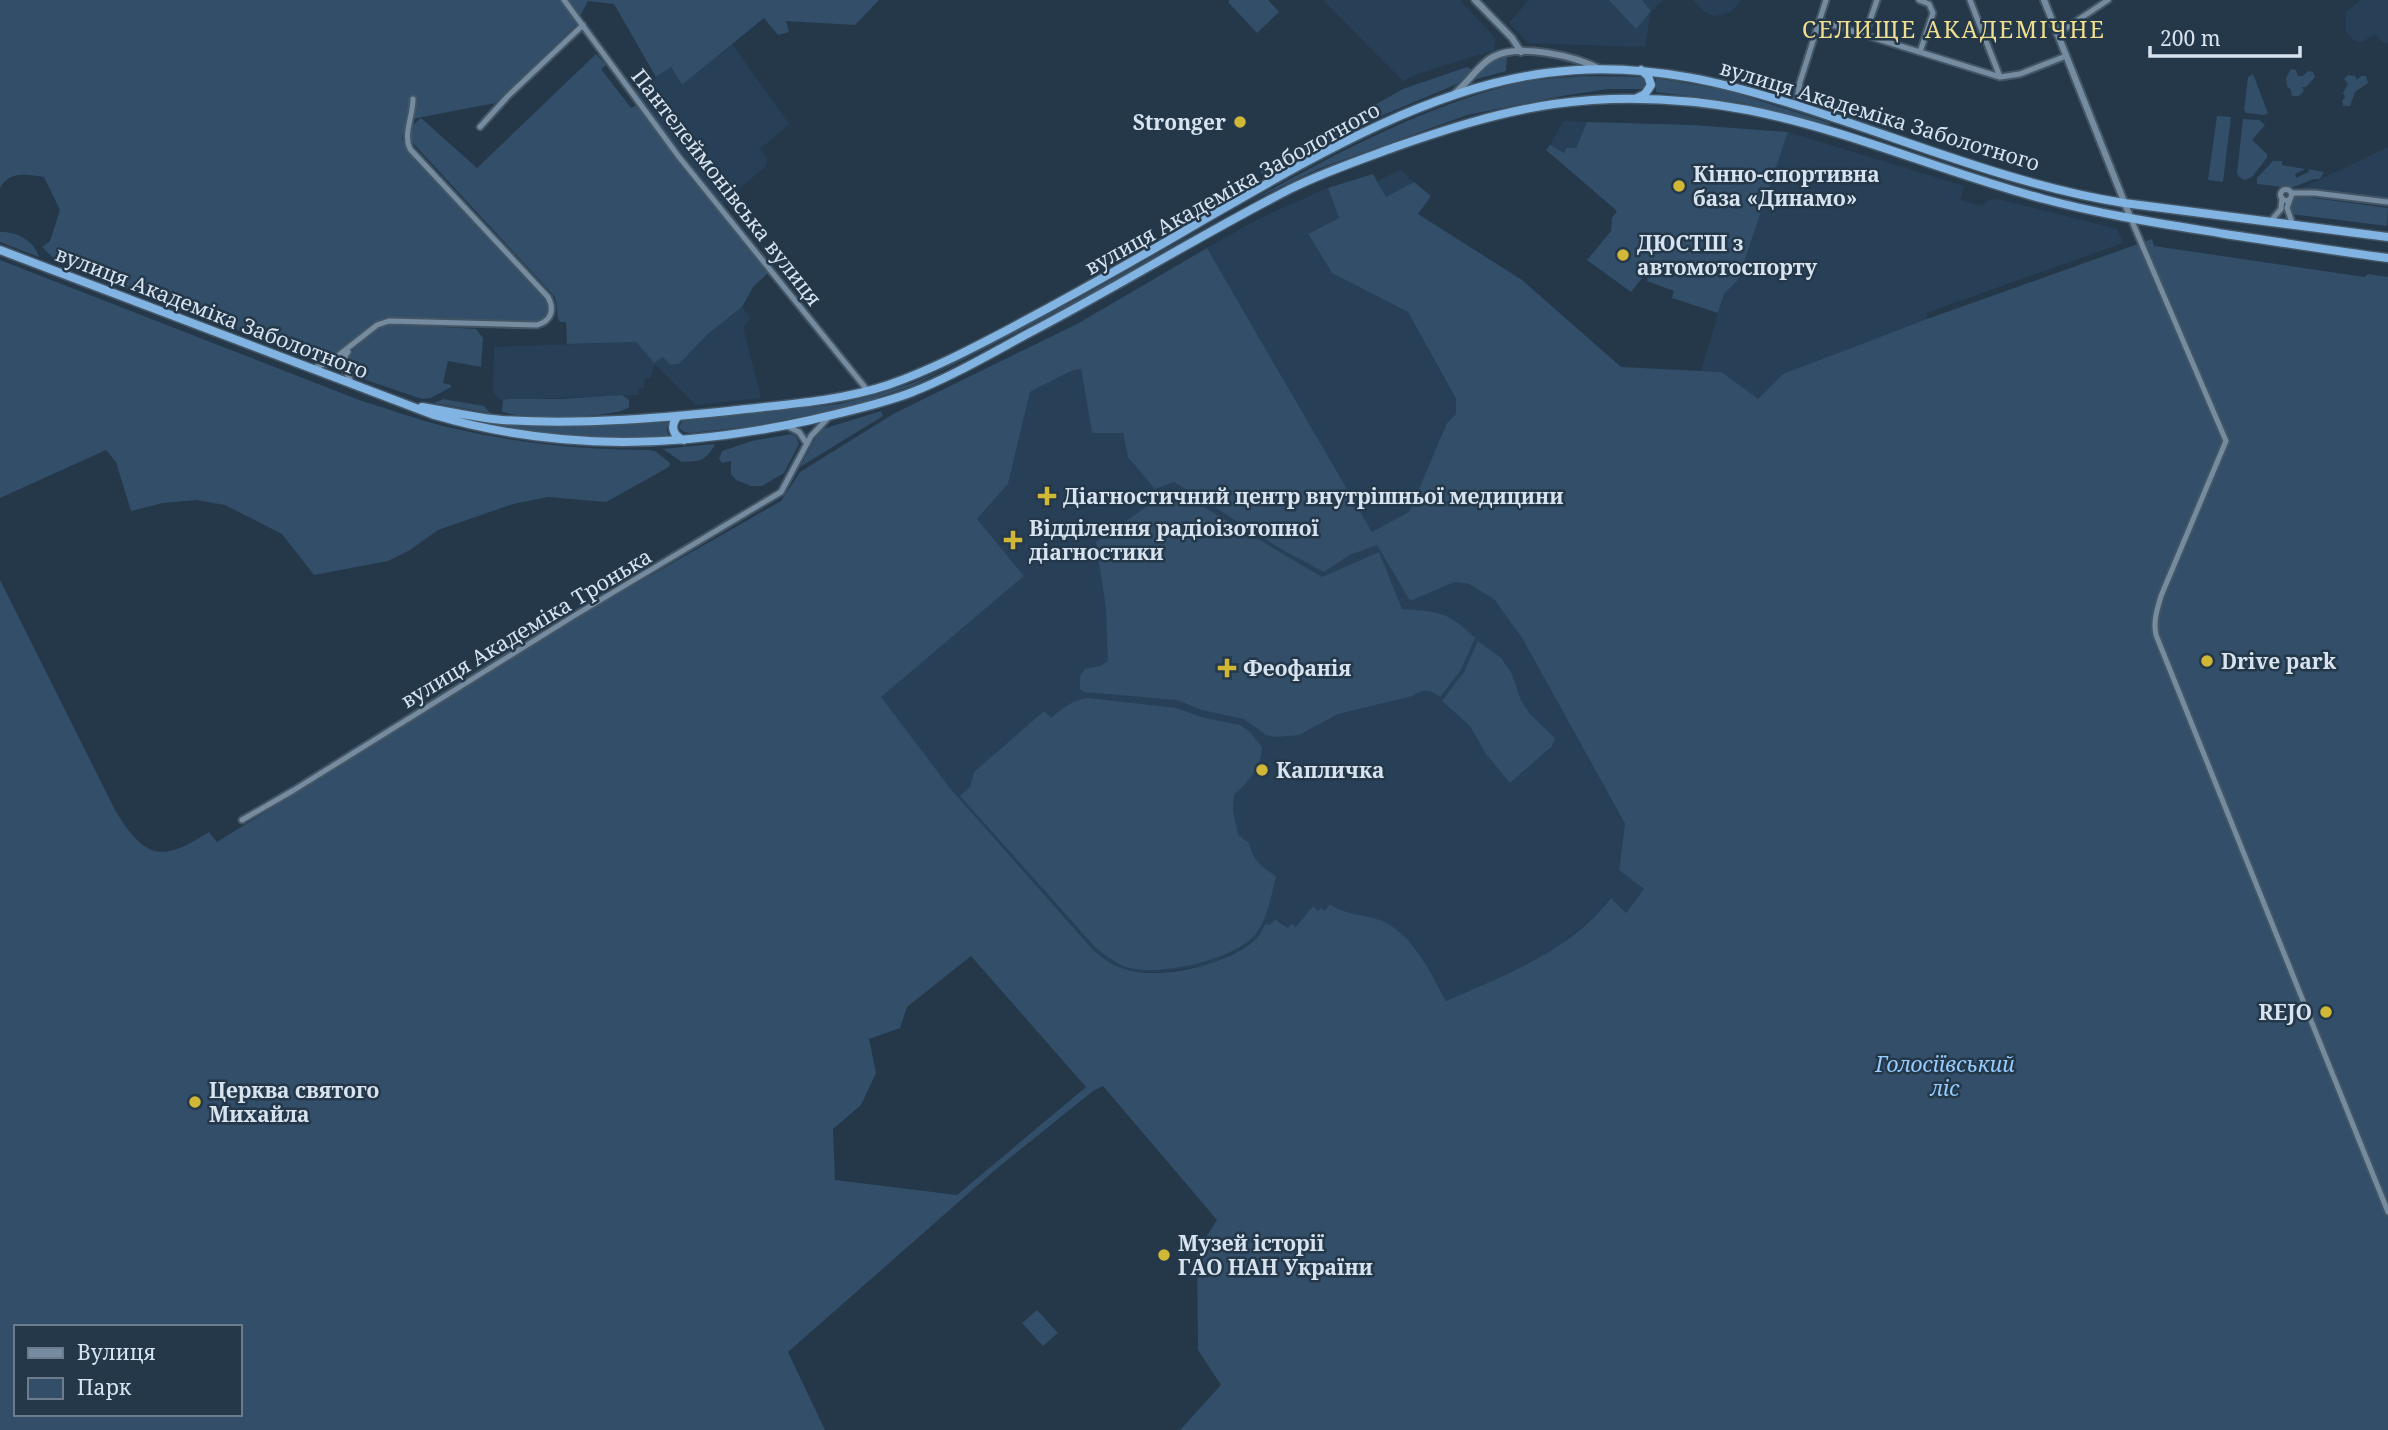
<svg xmlns="http://www.w3.org/2000/svg" width="2388" height="1430" font-family="'Noto Serif',serif">
  <style>
    .built { fill: #274058 }
    .green { fill: #324e68; fill-rule: evenodd }
    .lines { fill: none; stroke-linecap: round; stroke-linejoin: round }
    .minor-casing { stroke: #445665; stroke-width: 9 }
    .tertiary-casing { stroke: #445665; stroke-width: 10 }
    .trunk-casing { stroke: #445665; stroke-width: 11 }
    .minor { stroke: #748ba0; stroke-width: 5 }
    .tertiary { stroke: #748ba0; stroke-width: 6 }
    .trunk { stroke: #81b4e2; stroke-width: 8 }
    .poi-dot { fill: #d1b736; stroke: #24384a; stroke-width: 2.5 }
    .labels { text-anchor: middle; dominant-baseline: central; stroke-width: 5; stroke-linejoin: round; paint-order: stroke }
    .street-label { font-size: 21px; fill: #d7e3ef; stroke: #24384a }
    .poi-label { font-size: 21px; font-weight: bold; fill: #d7e3ef; stroke: #24384a; text-anchor: start }
    .park-label { font-size: 21px; font-style: italic; fill: #96ccff; stroke: #24384a }
    .neighbourhood-label { font-size: 23px; letter-spacing: 2px; fill: #efde8f; stroke: #24384a }
  </style>
  <rect width="100%" height="100%" fill="#24384a"/>
  <!-- built -->
  <path class="built" d="M1323 0H1460L1496 39 1494 50 1420 73 1403 81Z
    M1529 0H1663L1651 11 1645 47 1528 43 1509 23Z
    M1693 0H1741L1731 12 1714 16 1706 13Z
    M2361 0H2388V43H2383L2375 34 2362 42 2355 41 2346 32V12Z
    M732 44 789 124 760 149 767 159 766 166 722 204 634 91 671 67 682 85Z
    M1563 121 1587 122 1576 148 1564 153 1550 145Z
    M1788 132 1964 186 1960 200 1982 206 1989 200 1997 199 2117 229 2123 243 1926 313 1927 319 1784 374 1758 399 1722 372 1701 371 1724 294 1738 280Z
    M2388 147V201L2300 189Z
    M1401 170 1414 182 1386 197 1377 181Z
    M1328 188 1339 218 1308 235 1332 273 1408 312 1456 400V414L1447 423 1409 512 1372 532 1207 248 1260 218Z
    M742 307 751 318 743 327 761 398 696 405 655 364 650 378 645 379 644 388H639L638 395 503 400 499 399 493 392 494 347 636 342 654 363 663 356 670 365 679 364 708 334Z
    M1081 369 1092 433H1123L1128 457 1174 482 1286 552 1324 572 1350 555 1377 545 1410 601 1455 582 1469 584 1494 599 1522 638 1625 825 1619 870 1645 889 1626 913 1610 898 1600 912 1561 944 1528 965 1446 1001 1413 945 1383 922 1341 912 1331 904 1325 911H1319L1313 907 1296 928H1288L1278 919 1270 926 1265 924 1257 938 1241 949 1218 961 1203 966 1163 972H1140L1123 969 1108 962 1094 951 950 788 880 697 1024 576 977 519 1008 484 1030 392 1071 371Z"/>
  <!-- green -->
  <path class="green" d="M0 0H879L855 25 786 21 789 32 778 35 764 18 682 85 671 67 656 77 614 4 588 1 575 26 495 103 407 120 402 139 408 152 545 300 548 306 547 317 537 322 386 317 376 322 332 357 317 360 88 274 85 270 53 258 42 247 50 241 60 210 44 177C27 175 10 170 0 188Z
    M1230 0H1268L1279 12 1257 33 1228 2Z
    M1609 0H1642L1651 11 1636 29Z
    M596 54 606 65 601 69 631 108 637 105 768 273 753 287 742 307 708 334 679 364 670 365 663 357 654 363 636 342 567 344 566 322H560C555 315 559 305 554 296L411 141 413 125 421 118 477 168Z
    M1507 56 1506 71 1473 80 1490 62Z
    M1467 67 1472 70 1457 84 1345 131 1265 175 1261 173 1263 168 1403 89Z
    M2291 69 2296 70 2298 76H2303L2308 71 2313 72 2315 77 2306 87H2302L2304 91 2299 96H2292L2291 90 2287 86 2286 78Z
    M2253 74 2268 113 2264 115 2246 113 2244 110 2248 77Z
    M2348 75 2355 76 2357 80 2361 76H2366L2368 83 2355 92 2350 106H2343L2342 101 2345 97 2343 93 2348 84 2344 79Z
    M1584 76 1641 77 1646 79 1647 85 1643 89H1608L1562 96 1467 115 1318 169 1247 203C1331 156 1416 110 1510 85 1534 79 1559 78 1584 76Z
    M1656 78 1726 90 1830 123 1829 125 1743 103 1656 92Z
    M2217 116 2231 117 2223 182 2208 180Z
    M2243 119 2259 120 2265 125 2252 140 2267 154V158L2252 177 2245 180 2239 177 2237 173Z
    M1587 122 1693 125 1788 132 1738 280 1724 294 1718 313 1672 298 1674 291 1647 281 1650 268 1631 292 1587 260 1611 231 1612 218 1617 211 1546 150 1550 145 1564 153 1567 148H1576Z
    M2273 161H2282V165L2305 169 2295 174 2296 178 2309 172 2308 169 2324 172 2320 179H2314L2291 188 2257 184V178Z
    M1373 174 1386 197 1414 182 1431 196 1418 214 1522 280 1621 367 1722 372 1758 399 1783 374 1927 319 2152 239 2154 246 2365 277 2368 274 2388 277V1430H1180L1221 1385 1198 1350 1197 1251 1217 1220 1103 1086 1093 1091 995 1170 788 1352 825 1430H0V580L115 810C145 859 161 863 209 832L217 842 578 617 781 501 800 472 895 413 1077 324 1207 248 1372 532 1409 512 1447 423 1456 414V399L1408 312 1332 273 1308 234 1339 218 1328 188ZM1081 369 1092 433H1123L1128 457 1155 489 1174 482 1286 552 1324 572 1350 555 1377 545 1410 601 1455 582 1469 584 1494 599 1522 638 1625 824 1619 870 1644 889 1626 913 1611 898C1570 951 1506 975 1446 1001 1430 973 1414 935 1382 921 1364 914 1347 916 1330 904L1325 911 1321 908 1318 911 1313 906 1296 927 1291 924 1288 928 1275 919 1270 925 1265 924C1263 928 1260 934 1257 938 1229 965 1158 982 1122 968 1111 965 1103 958 1094 951L950 788 881 697 1024 576 977 519 1008 484 1030 392 1071 371ZM971 956 1086 1087 957 1195 835 1180 833 1129 861 1105 876 1073 869 1039 900 1028 907 1007ZM16 1327H240V1414H16Z
    M2299 196 2388 208 2387 226 2291 214 2289 212 2291 199Z
    M1243 206 1076 302 914 385 862 403 815 414 753 426 691 433 684 432 679 428 682 421 839 404 875 395 913 383 940 371 1075 300Z
    M0 232C16 231 35 241 39 257L0 242Z
    M0 260 362 401C395 411 427 423 461 430 523 444 585 450 649 450L655 451 670 463 669 467 606 502 548 497 513 504 438 530 410 550 388 561 314 575 282 534 225 505 196 500 163 503 131 511 116 462 106 450 0 498Z
    M390 324 476 329 483 338 481 367 448 361 443 383 451 385V387L431 398 422 399 357 377 348 370 345 360C355 346 374 329 390 324Z
    M622 395 629 400V407C616 419 517 420 502 411L503 400 508 399H560Z
    M443 399 484 406 490 413 434 403Z
    M881 411 883 416 800 467 820 430Z
    M460 418 550 426 668 422 667 430 670 439 554 435Z
    M791 434 796 436 799 444 784 473 762 486H751L736 480 731 474V461L722 463 719 459 722 451 752 441Z
    M714 444 715 445C704 462 701 461 682 462L663 449Z
    M1182 494 1322 577 1379 552 1402 609C1440 612 1447 611 1475 638L1461 670 1440 697C1430 689 1423 689 1412 696L1338 714 1299 735 1276 737 1266 735 1244 719 1202 710 1177 700 1084 692 1080 689V676L1085 669 1100 666 1108 661 1106 608 1096 542 1149 505Z
    M1478 641 1501 658 1512 674 1521 701 1530 714 1555 738 1552 746 1510 783 1486 754 1470 726 1442 701 1464 672Z
    M1088 698 1176 708 1201 717 1240 725 1250 732 1262 747C1261 768 1249 781 1234 795L1233 811 1238 835 1249 843C1252 859 1262 868 1276 876 1272 893 1266 925 1253 937 1229 961 1155 978 1123 966 1113 961 1105 955 1096 948L960 796 970 787 974 772 1044 711 1051 718C1063 708 1072 700 1088 698Z
    M1037 1310 1058 1333 1043 1346 1022 1323Z"/>
  <g class="lines">
    <defs>
      <path id="minor" d="M564 0 679 157 868 391
        M1919 0 1929 4 1933 13 1920 52
        M1970 0 2000 77
        M1820 21 2000 77 2020 74 2066 56
        M2057 34 2108 0
        M1865 35 1877 0
        M1796 105 1800 82 1826 0
        M480 127 508 96 583 25
        M2280.5 195a5.5 5.5 0 1 1 11 0a5.5 5.5 0 1 1-11 0Z
        M2291 193H2315L2388 202
        M2290 199 2287 208 2293 225
        M2131 219 2226 441 2161 596C2157 610 2153 621 2156 635L2388 1212
        M2270 222 2281 209 2282 198
        M348 352C339 363 346 372 352 383
        M311 369 330 362 377 325 389 321 537 325C551 321 555 310 548 297L410 149C403 134 413 116 413 99
        M787 426 799 432 807 444
        M242 820 294 790 577 614 781 492 811 436 829 417"/>
      <path id="tertiary" d="M1475 0 1512 38 1521 52
        M2044 0 2131 219
        M1454 94C1467 84 1479 64 1493 57 1519 43 1575 56 1600 69"/>
      <path id="trunk" d="M1637 98 1645 94 1651 85 1648 76 1641 70
        M0 250 434 415C560 452 684 448 811 420 844 412 878 405 910 393 951 377 990 354 1029 333 1117 287 1202 234 1290 189 1324 172 1360 160 1395 147 1447 129 1499 112 1554 104 1619 95 1684 98 1748 110 1849 130 1945 173 2044 199 2103 215 2164 224 2225 234 2279 242 2334 251 2388 258
        M422 407C449 411 475 418 502 420 583 425 665 418 746 409 793 404 843 400 888 385 931 370 971 349 1011 328 1075 294 1137 259 1200 222 1305 162 1424 89 1546 73 1645 59 1737 85 1829 116 1926 148 2023 187 2124 203L2388 237
        M678 416C670 425 672 436 684 440"/>
    </defs>
    <!-- minor casing -->
    <use href="#minor" class="minor-casing"/>
    <!-- tertiary casing -->
    <use href="#tertiary" class="tertiary-casing"/>
    <!-- trunk casing -->
    <use href="#trunk" class="trunk-casing"/>
    <!-- minor -->
    <use href="#minor" class="minor"/>
    <!-- tertiary -->
    <use href="#tertiary" class="tertiary"/>
    <!-- trunk -->
    <use href="#trunk" class="trunk"/>
  </g>
  <!-- markers -->
  <g class="poi-dot">
    <circle cx="1240" cy="122" r="7"/>
    <circle cx="1679" cy="186" r="7"/>
    <circle cx="1623" cy="255" r="7"/>
    <path d="M1043.5 485.5h7v7h7v7h-7v7h-7v-7h-7v-7h7z"/>
    <path d="M1009.5 529.5h7v7h7v7h-7v7h-7v-7h-7v-7h7z"/>
    <circle cx="2207" cy="661" r="7"/>
    <path d="M1223.5 657.5h7v7h7v7h-7v7h-7v-7h-7v-7h7z"/>
    <circle cx="1262" cy="770" r="7"/>
    <circle cx="2326" cy="1012" r="7"/>
    <circle cx="195" cy="1102" r="7"/>
    <circle cx="1164" cy="1255" r="7"/>
  </g>
  <g class="labels">
    <!-- street labels -->
    <g class="street-label">
      <text transform="translate(1880 115) rotate(17)">вулиця Академіка Заболотного</text>
      <text transform="translate(727 187) rotate(52)">Пантелеймонівська вулиця</text>
      <text transform="translate(1232 188) rotate(-29)">вулиця Академіка Заболотного</text>
      <text transform="translate(212 312) rotate(21)">вулиця Академіка Заболотного</text>
      <text transform="translate(526 628) rotate(-31)">вулиця Академіка Тронька</text>
    </g>
    <!-- poi labels -->
    <g class="poi-label">
      <text x="1226" y="122" text-anchor="end">Stronger</text>
      <text x="1693" y="174">Кінно-спортивна<tspan x="1693" dy="24">база «Динамо»</tspan></text>
      <text x="1637" y="243">ДЮСТШ з<tspan x="1637" dy="24">автомотоспорту</tspan></text>
      <text x="1063" y="496">Діагностичний центр внутрішньої медицини</text>
      <text x="1029" y="528">Відділення радіоізотопної<tspan x="1029" dy="24">діагностики</tspan></text>
      <text x="2221" y="661">Drive park</text>
      <text x="1243" y="668">Феофанія</text>
      <text x="1276" y="770">Капличка</text>
      <text x="2312" y="1012" text-anchor="end">REJO</text>
      <text x="209" y="1090">Церква святого<tspan x="209" dy="24">Михайла</tspan></text>
      <text x="1178" y="1243">Музей історії<tspan x="1178" dy="24">ГАО НАН України</tspan></text>
    </g>
    <!-- park labels -->
    <g class="park-label">
      <text x="1945" y="1064">Голосіївський<tspan x="1945" dy="24">ліс</tspan></text>
    </g>
    <!-- neighbourhood labels -->
    <g class="neighbourhood-label">
      <text x="1954" y="29">СЕЛИЩЕ АКАДЕМІЧНЕ</text>
    </g>
  </g>
  <!-- legend -->
  <rect x="14" y="1325" width="228" height="91" fill="#24384a" stroke="#6c7c8c" stroke-width="2"/>
  <rect x="28" y="1348" width="35" height="10" fill="#748ba0" stroke="#6c7c8c" stroke-width="2"/>
  <text x="77" y="1360" font-size="21" fill="#d7e3ef">Вулиця</text>
  <rect x="28" y="1378" width="35" height="21" fill="#324e68" stroke="#6c7c8c" stroke-width="2"/>
  <text x="77" y="1395" font-size="21" fill="#d7e3ef">Парк</text>
  <!-- scale -->
  <path d="M2150 46v10h150v-10" fill="none" stroke="#d7e3ef" stroke-width="3.5"/>
  <text x="2160" y="46" font-size="21" fill="#d7e3ef" stroke="#24384a" stroke-width="5" paint-order="stroke">200 m</text>
</svg>
